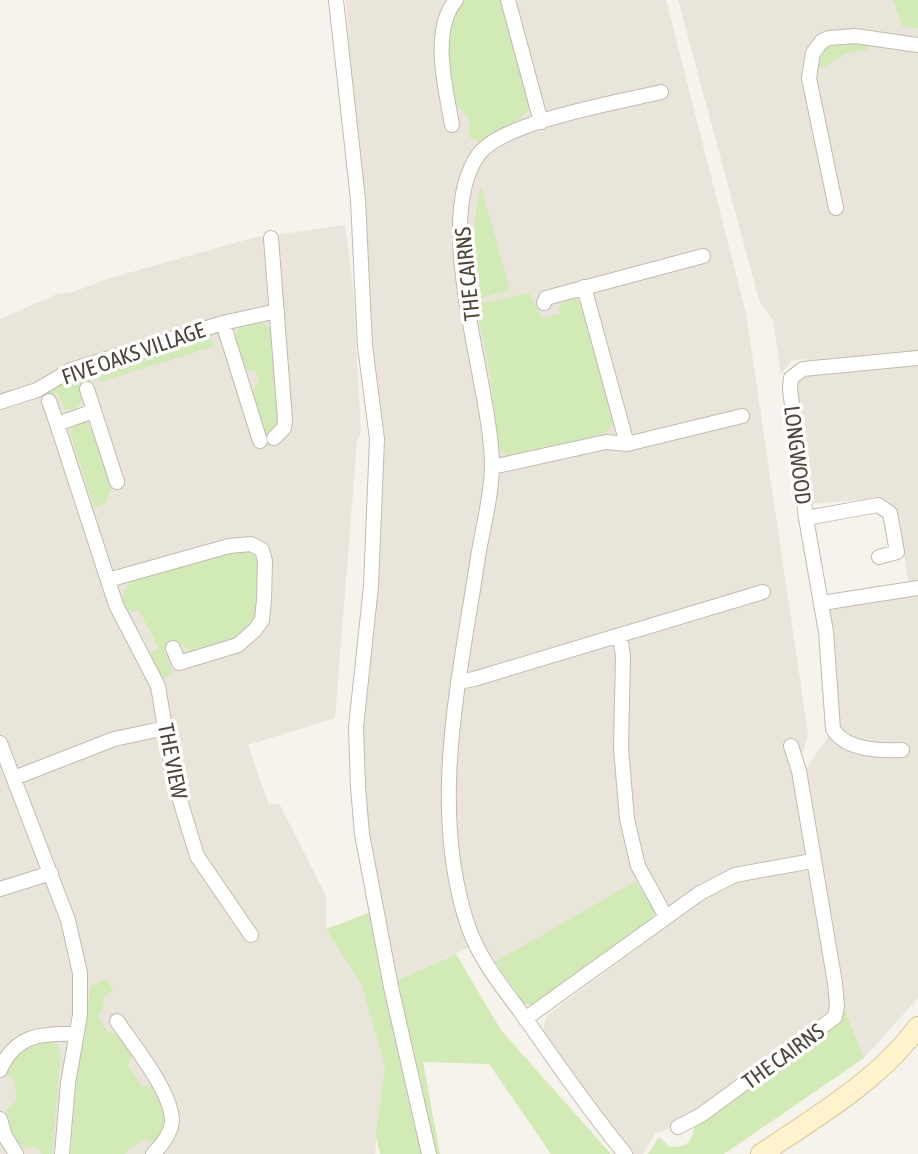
<svg xmlns="http://www.w3.org/2000/svg" width="918" height="1154" font-family="'Asap Condensed',sans-serif">
  <style>
    .residential { fill: #eae5da }
    .green { fill: #d2eab5 }
    .lines { fill: none; stroke-linecap: round; stroke-linejoin: round }
    .minor-casing { stroke: #c2bbae; stroke-width: 16 }
    .secondary-casing { stroke: #d6c79b; stroke-width: 22 }
    .minor { stroke: #fff; stroke-width: 14 }
    .secondary { stroke: #fff3cd; stroke-width: 20 }
    .labels { text-anchor: middle; dominant-baseline: central; stroke-width: 7; stroke-linejoin: round; paint-order: stroke }
    .street-label { font-size: 22px; fill: #4b4439; stroke: #fff }
  </style>
  <rect width="100%" height="100%" fill="#f6f3ec"/>
  <!-- residential -->
  <path class="residential" d="M346 0H666L746 313 808 734 798 771 834 1017 676 1126 655 1134 643 1154H628L582 1099 543 1031 546 1016 678 918 649 875 495 962 483 941 393 982 366 831 362 747 370 663 378 472Z
    M678 0H918V998L864 1058 844 1008 804 772 834 728 824 605 910 592 899 522 895 506 883 498 810 504 796 388 799 378 811 375 806 359 792 360 781 374 773 321 759 300Z
    M345 225 353 287 361 433 357 441 335 718 248 745 269 805 279 803 326 896V929L361 984 385 1066 375 1154H0V319L57 294 73 292 107 279 252 238Z"/>
  <!-- green -->
  <path class="green" d="M463 0H503L530 106C522 124 494 129 479 142L468 136C475 117 463 114 454 102 452 70 440 25 463 0Z
    M893 0H918V28L903 27Z
    M849 42 868 46 867 51C837 50 836 66 815 69L817 58 825 45Z
    M481 186 510 290 481 298C475 261 471 223 481 186Z
    M529 293 542 318 560 314 559 307 565 300 575 298 583 303 614 424 604 434 508 456 500 450 498 444 490 374 476 305Z
    M261 321 270 328 272 334 278 421 273 429 265 434 253 396V389L259 383 256 371H250L243 366 234 338 240 326Z
    M206 338 212 340 215 346 100 382 99 372Z
    M90 374V383L79 387 82 400 75 410 65 409 57 393 44 396 43 394 71 379Z
    M84 422 89 423 93 429 112 487 106 503 94 507 70 433 75 424Z
    M247 549 258 559C258 601 267 626 221 644 210 648 201 652 190 652L181 643 164 650 173 674 162 679 149 654 159 648 139 610 127 613C121 598 122 589 133 578Z
    M636 881 655 910 653 921 538 1006 524 1004 495 962Z
    M379 909 393 982 456 954 501 1030 611 1154H551L489 1064 423 1062 440 1154H380L376 1135 385 1066 361 984 326 929Z
    M107 978 113 991 104 997 103 1010 98 1016 108 1033 117 1032 133 1055 128 1065 141 1086H152C164 1107 172 1123 154 1143L144 1139 126 1151V1154H71L77 1077 91 986Z
    M844 1008 864 1058 724 1154H648L659 1137 670 1147C686 1147 691 1144 694 1128L840 1022Z
    M51 1042 57 1044 61 1053 52 1154H42L35 1146 28 1148 16 1143 9 1125 7 1109 16 1101 15 1081 7 1074C14 1051 30 1047 51 1042Z"/>
  <g class="lines">
    <defs>
      <path id="minor" d="M336 0 358 200 365 346 377 439 371 586 356 727 358 787 362 834 391 987 429 1154
        M508 0 541 122
        M452 125C446 89 430 31 456 0
        M836 208 809 78 813 53 822 41 829 38 855 36 918 45
        M271 238 285 420 284 428 274 438
        M584 287 627 444
        M544 303 546 298 703 256
        M223 323 260 441
        M87 389 94 411
        M49 401 57 424
        M0 402 37 390 71 370 223 323 277 311
        M492 467 606 442 627 444 742 416
        M117 482 94 411 57 424 116 605 158 686 173 777 197 856 251 935
        M806 518 878 505 890 513 897 552 879 557
        M108 580 229 546 251 544 262 550 265 561 264 600 262 620 255 630 238 645 179 663 173 648
        M822 603 918 588
        M620 636 623 656 621 748 627 819 638 866 666 917
        M458 682 474 679 763 592
        M0 743 68 920 80 973V1015L68 1083 62 1154
        M902 750C881 751 845 750 833 729L826 632 806 518 790 389 791 378 803 369 918 358
        M14 778 114 739 166 728
        M0 889 51 873
        M525 1019 700 893 735 875 812 861
        M117 1021C133 1045 172 1092 172 1121 171 1134 162 1145 153 1154
        M0 1070C15 1035 41 1033 75 1034
        M0 1119 5 1136 16 1154
        M678 1127 701 1115 835 1017 837 1006 835 983 799 771 791 746
        M625 1154C590 1111 559 1067 528 1022 505 990 481 963 468 926 428 807 460 678 478 557 483 527 492 494 492 464 491 383 430 220 479 154 502 122 619 102 661 92"/>
      <path id="secondary" d="M761 1154C816 1117 878 1081 918 1027"/>
    </defs>
    <!-- minor casing -->
    <use href="#minor" class="minor-casing"/>
    <!-- secondary casing -->
    <use href="#secondary" class="secondary-casing"/>
    <!-- minor -->
    <use href="#minor" class="minor"/>
    <!-- secondary -->
    <use href="#secondary" class="secondary"/>
  </g>
  <g class="labels">
    <!-- street labels -->
    <g class="street-label">
      <text transform="translate(467 274) rotate(-96)">THE CAIRNS</text>
      <text transform="translate(133 353) rotate(-19)">FIVE OAKS VILLAGE</text>
      <text transform="translate(798 455) rotate(83)">LONGWOOD</text>
      <text transform="translate(173 761) rotate(79)">THE VIEW</text>
      <text transform="translate(783 1056) rotate(-36)">THE CAIRNS</text>
    </g>
  </g>
</svg>
